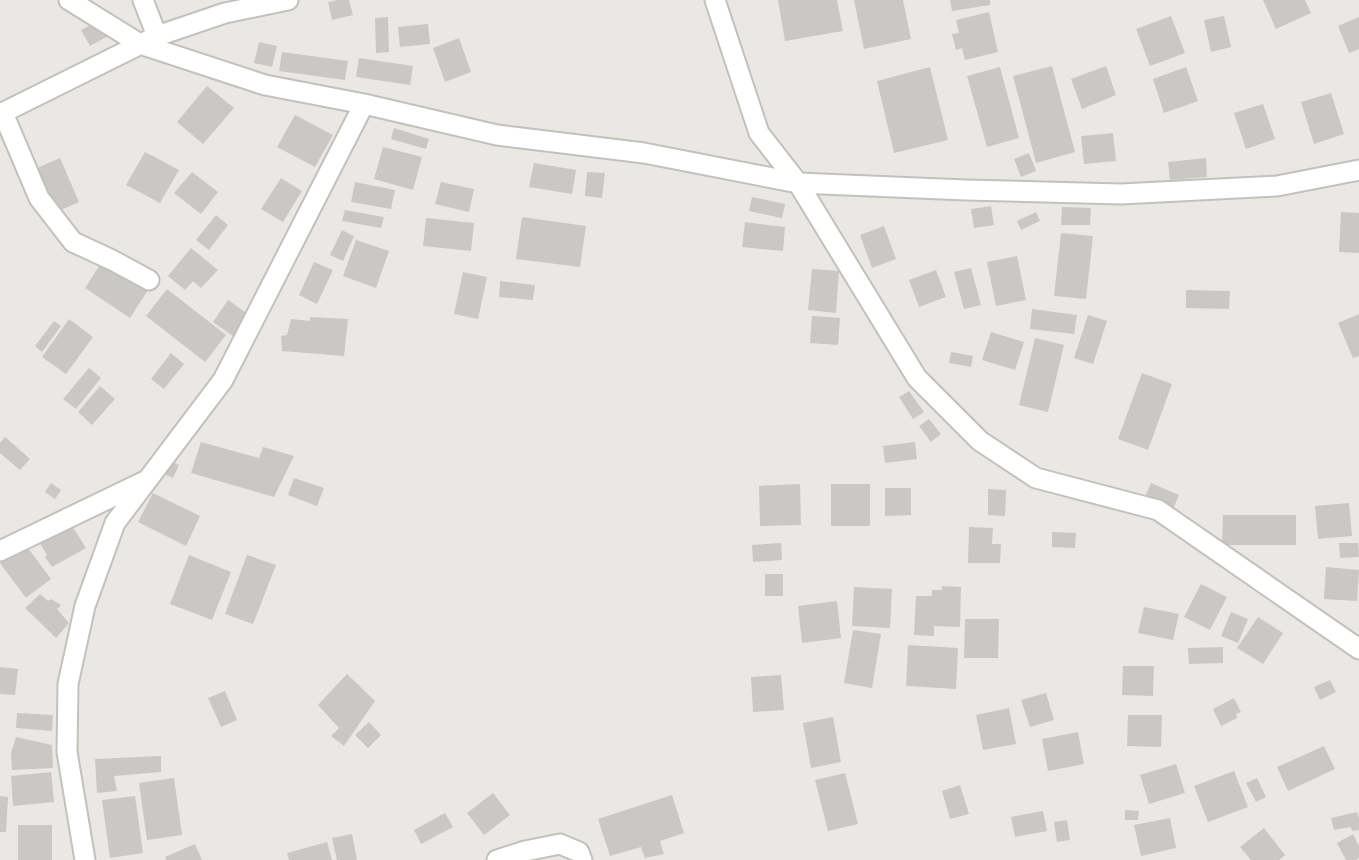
<svg xmlns="http://www.w3.org/2000/svg" width="1359" height="860" font-family="Lato,sans-serif">
  <style>
    .building { fill: #c9c8c4 }
    .lines { fill: none; stroke-linecap: round; stroke-linejoin: round }
    .street-casing { stroke: #c2c1bd; stroke-width: 23 }
    .street { stroke: #fff; stroke-width: 19 }
  </style>
  <rect width="100%" height="100%" fill="#eae8e4"/>
  <!-- building -->
  <path class="building" d="M338 0H349L353 15 332 20 328 2Z
    M778 0H837L843 31 785 41Z
    M854 0H903L911 39 864 49Z
    M950 0H990V5L952 11Z
    M1263 0H1305L1311 13 1276 29Z
    M989 12 998 52 965 60 962 48 956 50 952 34 959 33 956 20Z
    M1171 16 1185 53 1150 66 1136 29Z
    M1224 16 1231 47 1211 52 1204 20Z
    M388 17 389 52 376 53 375 18Z
    M1359 17V49L1349 53 1338 26Z
    M99 21 108 36 90 46 81 30Z
    M428 24 430 44 400 47 398 27Z
    M459 38 471 72 445 82 433 48Z
    M259 42 277 46 272 67 254 63Z
    M282 52 348 61 345 80 279 71Z
    M359 58 413 66 410 85 356 77Z
    M1052 66 1075 152 1036 163 1013 76Z
    M1106 66 1116 95 1082 109 1071 79Z
    M930 67 948 140 894 153 877 81Z
    M1000 67 1019 138 987 147 967 76Z
    M1186 67 1198 101 1164 113 1153 79Z
    M207 86 234 108 203 144 177 122Z
    M1331 93 1344 134 1314 144 1301 102Z
    M1263 104 1275 139 1246 149 1234 113Z
    M295 115 333 135 315 167 277 147Z
    M394 128 429 139 426 149 391 139Z
    M1113 133 1116 161 1084 164 1081 136Z
    M383 147 422 157 413 190 374 179Z
    M145 152 179 170 160 203 126 185Z
    M1029 153 1036 171 1021 177 1014 159Z
    M60 158 79 202 54 213 35 169Z
    M1206 158 1207 177 1170 180 1168 162Z
    M534 163 576 170 572 194 529 187Z
    M192 172 218 192 201 214 174 193Z
    M587 172 605 173 602 198 585 196Z
    M281 178 302 191 283 222 261 209Z
    M355 182 395 190 391 209 351 202Z
    M441 182 474 189 469 212 435 204Z
    M752 197 785 204 782 218 749 211Z
    M991 206 994 225 974 228 971 209Z
    M1062 207 1091 208 1090 225H1061Z
    M345 210 384 217 381 228 342 221Z
    M1036 212 1040 221 1021 230 1017 221Z
    M1341 212 1359 213V253L1339 252Z
    M216 215 228 225 209 250 196 240Z
    M522 217 586 226 580 267 516 259Z
    M426 218 474 223 471 251 423 246Z
    M745 222 785 227 783 251 742 247Z
    M884 226 896 259 872 268 860 235Z
    M342 230 354 236 343 261 330 255Z
    M1061 233 1093 236 1086 299 1054 296Z
    M356 240 389 251 376 288 343 276Z
    M191 248 218 270 201 288 193 281 185 290 168 276Z
    M1017 256 1026 300 996 306 987 262Z
    M103 260 148 290 130 318 85 288Z
    M314 262 333 270 317 304 299 295Z
    M971 268 981 305 964 309 954 272Z
    M812 269 839 271 836 313 808 310Z
    M936 270 946 297 919 307 909 280Z
    M463 272 487 277 478 319 454 314Z
    M500 281 535 285 533 300 499 297Z
    M167 289 226 335 205 362 146 316Z
    M1186 290 1230 291 1229 309 1186 308Z
    M228 300 248 314 233 336 213 322Z
    M1032 309 1077 315 1074 334 1030 329Z
    M1359 314V356L1353 358 1338 323Z
    M1088 315 1107 321 1093 364 1074 358Z
    M812 316 840 318 838 345 810 343Z
    M310 317 348 319 344 356 282 351 281 336 287 335 291 319 310 321Z
    M69 319 93 337 66 374 42 357Z
    M54 321 61 326 42 352 35 346Z
    M991 332 1024 342 1015 370 982 360Z
    M1035 338 1064 345 1048 412 1019 405Z
    M951 352 973 356 971 367 949 363Z
    M171 353 184 364 164 389 151 379Z
    M89 368 101 378 76 409 63 399Z
    M1142 373 1172 384 1148 450 1118 439Z
    M100 386 115 399 92 425 78 412Z
    M909 391 924 412 913 419 899 397Z
    M929 419 941 434 931 442 919 426Z
    M5 437 30 459 20 470 0 453V443Z
    M201 442 259 458 263 447 294 456 274 497 191 473Z
    M915 442 917 459 885 463 883 446Z
    M167 459 179 465 173 478 160 472Z
    M294 478 324 488 317 506 288 495Z
    M51 483 61 490 55 499 45 492Z
    M1151 483 1179 495 1173 509 1145 497Z
    M800 484 801 525 760 526 759 486Z
    M831 484H870V526H831Z
    M885 488H911V515L885 516Z
    M988 489 1006 490 1005 516 988 515Z
    M153 493 200 516 186 546 138 522Z
    M1349 503 1352 536 1318 539 1315 506Z
    M1223 515H1296V545H1222Z
    M69 521 86 548 52 567 45 557 47 555 36 537Z
    M969 527 993 528 992 544H1001L1000 563H968Z
    M1052 532 1076 533 1075 548 1052 547Z
    M781 543 782 560 753 562 752 545Z
    M1339 543H1358L1359 557 1340 558Z
    M25 544 51 579 26 598 0 563Z
    M189 555 231 572 212 620 170 604Z
    M247 555 276 565 253 624 225 614Z
    M1326 567 1359 570 1357 601 1324 599Z
    M765 574H783V596H765Z
    M1201 584 1227 597 1210 630 1184 617Z
    M942 586 961 587 960 627 934 626V636L914 635 916 596H932V590H942Z
    M854 587 892 589 890 628 852 626Z
    M40 594 48 601 51 599 61 605 57 609 69 623 56 638 25 608Z
    M837 601 841 638 802 643 798 606Z
    M1144 607 1179 614 1173 640 1138 633Z
    M1231 612 1248 619 1238 643 1221 636Z
    M1258 617 1283 633 1263 664 1237 648Z
    M965 619H999L998 658H964Z
    M853 630 881 634 872 688 844 683Z
    M908 645 958 648 956 689 906 686Z
    M1223 647V663L1189 664 1188 648Z
    M1123 666H1154L1153 696 1122 695Z
    M0 667 18 669 15 695 0 694Z
    M347 674 375 701 344 746 331 736 339 728 318 705Z
    M781 675 784 710 753 712 751 677Z
    M1330 680 1336 692 1320 700 1314 687Z
    M225 691 237 720 221 727 208 698Z
    M1046 693 1054 720 1030 727 1021 700Z
    M1234 698 1241 712 1236 714 1237 718 1221 726 1213 709Z
    M1009 708 1016 744 983 750 976 715Z
    M17 713 53 715 52 731 16 728Z
    M1128 715H1162L1161 747 1127 746Z
    M833 717 841 762 811 768 803 723Z
    M369 722 381 735 368 748 355 735Z
    M1078 732 1084 764 1048 771 1042 739Z
    M16 737 52 745 53 768 12 770 11 753Z
    M1324 746 1335 769 1288 791 1277 767Z
    M161 756V772L114 776 117 791 97 793 95 759Z
    M1176 764 1185 793 1149 804 1140 775Z
    M1234 771 1248 807 1208 822 1194 786Z
    M51 772 54 802 13 806 11 776Z
    M845 773 858 824 828 831 815 780Z
    M174 778 182 835 147 840 139 783Z
    M1257 778 1266 797 1256 802 1246 783Z
    M960 785 969 814 950 819 942 791Z
    M493 793 510 815 484 835 467 813Z
    M672 795 684 833 660 841 664 854 645 858 641 847 610 856 598 819Z
    M0 796 8 797 6 832H0Z
    M135 796 143 853 110 858 102 800Z
    M1125 810 1139 811 1138 820H1125Z
    M1043 811 1047 831 1015 837 1011 817Z
    M1357 812 1359 818V830L1353 831 1350 827 1334 830 1331 818Z
    M445 813 453 827 421 844 414 830Z
    M1170 818 1176 848 1141 856 1134 825Z
    M1067 820 1070 840 1057 842 1054 822Z
    M18 825H52V860H18Z
    M1264 828 1285 855 1279 860H1251L1240 847Z
    M352 834 357 860H337L332 838Z
    M1353 834 1359 846V858L1356 860H1346L1337 843Z
    M327 842 332 860H289L287 853Z
    M195 844 202 860H166L165 857Z"/>
  <g class="lines">
    <defs>
      <path id="street" d="M69 0 140 44 265 85 364 104 497 135 644 153 798 183 966 190 1121 194 1277 186 1359 170
        M143 0 157 36
        M715 0 759 133 798 183 917 378 980 441 1036 478 1158 510 1359 649
        M3 113 39 198 73 242 112 260 149 280
        M0 114 157 36 225 13 288 0
        M0 551 145 481
        M85 860 67 752 68 684 85 606 115 523 223 380 364 104
        M497 860 525 851 560 844 579 852 582 860"/>
    </defs>
    <!-- street casing -->
    <use href="#street" class="street-casing"/>
    <!-- street -->
    <use href="#street" class="street"/>
  </g>
</svg>
